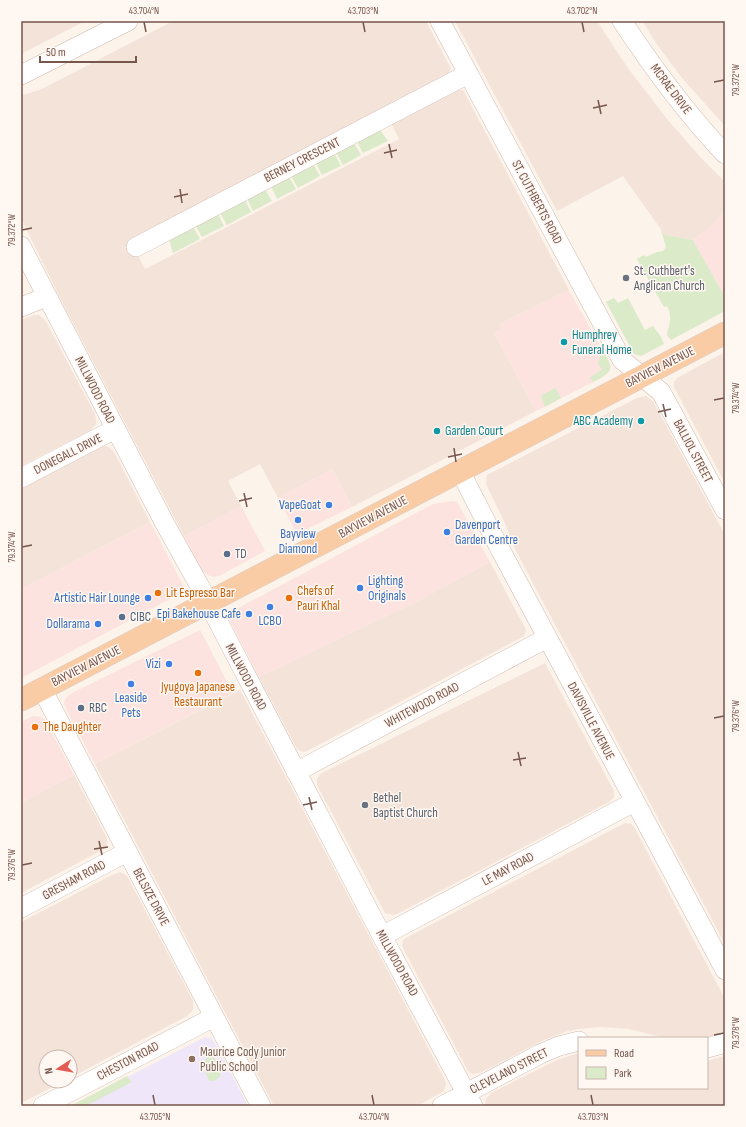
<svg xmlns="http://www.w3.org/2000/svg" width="746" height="1127" font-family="'Sofia Sans Condensed',sans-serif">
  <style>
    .residential { fill: #f4e3d9 }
    .commercial { fill: #fce3df }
    .education { fill: #efe7f9 }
    .green { fill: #dbeac8 }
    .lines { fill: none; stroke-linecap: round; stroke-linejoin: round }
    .minor-casing { stroke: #d1bbb2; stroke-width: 20 }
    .major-casing { stroke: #d9d0cd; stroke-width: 23 }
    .minor { stroke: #fff; stroke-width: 19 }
    .major { stroke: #f9cca5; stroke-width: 22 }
    .ticks { fill: none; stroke: #77564d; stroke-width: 1.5 }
    .worship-dot { fill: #6b7280; stroke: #fff7f1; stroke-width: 1.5 }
    .culture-dot { fill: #0f9aa8; stroke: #fff7f1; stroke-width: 1.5 }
    .shop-dot { fill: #3f7fe0; stroke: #fff7f1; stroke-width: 1.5 }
    .service-dot { fill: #5c6f8a; stroke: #fff7f1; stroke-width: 1.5 }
    .food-dot { fill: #e8710a; stroke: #fff7f1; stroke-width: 1.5 }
    .education-dot { fill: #8d6e63; stroke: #fff7f1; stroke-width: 1.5 }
    .labels { text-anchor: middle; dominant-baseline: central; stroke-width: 3; stroke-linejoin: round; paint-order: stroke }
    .street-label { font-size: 13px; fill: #77564d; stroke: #fff7f1 }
    .worship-label { font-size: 13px; fill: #5b616d; stroke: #fff7f1; text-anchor: start }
    .culture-label { font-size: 13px; fill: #0d838f; stroke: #fff7f1; text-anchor: start }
    .shop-label { font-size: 13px; fill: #366cbe; stroke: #fff7f1; text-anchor: end }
    .service-label { font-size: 13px; fill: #4e5e75; stroke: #fff7f1; text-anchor: start }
    .food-label { font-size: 13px; fill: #c56008; stroke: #fff7f1; text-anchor: start }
    .education-label { font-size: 13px; fill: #785e54; stroke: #fff7f1; text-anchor: start }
    .neatline { fill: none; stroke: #77564d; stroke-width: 1.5 }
    .ticks-label { font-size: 10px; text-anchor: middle; fill: #77564d }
  </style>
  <rect width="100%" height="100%" fill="#fcf3ea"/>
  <!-- residential -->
  <path class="residential" d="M21 21H85L21 54Z
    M173 21H426L451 69 449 73 445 77 130 240 145 269 399 139 391 123 448 94 458 90H463L569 290 500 324 502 329 494 333 536 411 352 507 332 469 278 498 260 464 228 481 241 506 184 536 58 294 21 218V96L42 89Z
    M455 21H597L627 67 667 119 701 158 725 182V211L711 227 693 240 665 235 623 176 557 211Z
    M644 21H725V126L682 78 658 46 643 22Z
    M34 315H39L45 320 95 414 96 419V424L91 430 21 466V320Z
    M725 352V483L674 387V382L677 378Z
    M646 396 653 401 725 535V944L516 551 503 519 486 484V480L487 475 637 398Z
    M105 446 109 447 114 452 150 522 21 589V489L100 447Z
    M490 562 525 628 526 631 524 636 307 751 303 752 297 749 259 677 416 602Z
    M545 663 614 791V797L609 802 397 914 393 915 385 913 317 785V779L320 774Z
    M240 690 445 1080 446 1084 444 1091 417 1106H274L95 764Z
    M74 775 107 838V846L104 849 21 893V803Z
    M625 823 631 824 634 827 725 999V1031L707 1038H665L629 1029 601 1027 578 1029 565 1032 544 1040 480 1073 472 1074 468 1071 404 950 402 945 404 939Z
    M120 872 127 876 193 1001V1010L187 1016 70 1078V1057H46V1081H64L21 1103V922L112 875Z
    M579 1053V1088H707V1061L725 1056V1106H485L486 1099 491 1093 557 1060Z"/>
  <!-- commercial -->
  <path class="commercial" d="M725 211V297L693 240 711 227Z
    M569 290 608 360 611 366 610 370 603 377 536 411 494 333 502 329 500 324Z
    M332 469 352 507 297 534 278 498Z
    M452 501 457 502 490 562 416 602 259 677 230 621 228 617 229 613 433 504Z
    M241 506 265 551 221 575 214 577 207 575 201 569 184 536Z
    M150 522 184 587 183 592 21 678V589Z
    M200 630 233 693 95 764 65 707 64 702 66 698 70 694Z
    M33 716 41 717 45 720 74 775 21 803V722Z"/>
  <!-- education -->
  <path class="education" d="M205 1037 211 1038 214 1041 248 1106H71Z"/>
  <!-- green -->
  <path class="green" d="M380 130 388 141 363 153 357 142Z
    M354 143 361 155 343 165 336 152Z
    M334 153 341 166 322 175 316 163Z
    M313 164 320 176 298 188 291 176Z
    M289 177 296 189 277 199 271 186Z
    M265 189 272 201 253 211 247 198Z
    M245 200 251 212 227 225 220 213Z
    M218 214 224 226 202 237 196 226Z
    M193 227 200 239 173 253 169 239Z
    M661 230 665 235 693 240 725 297V311L671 340 667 335C669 323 673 318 667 306L664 307 637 259 644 255 646 257 657 252 663 251 666 247Z
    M614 298 618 303 628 298 645 330 653 326 661 337 664 344 641 356 634 354 606 302Z
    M602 348C613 369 615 371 593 382L590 377 602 370 598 363 600 356 599 350Z
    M555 388 556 389 561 398 545 407 541 397 542 395Z
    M212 1051 221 1075C218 1079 214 1082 209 1081 204 1069 203 1067 207 1055Z
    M127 1076 132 1082 86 1106H71Z"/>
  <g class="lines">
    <defs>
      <path id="minor" d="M440 21 622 360 661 392 725 510
        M622 21C653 68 686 113 725 154
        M21 75 128 21
        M21 246 164 522 199 585 382 936 473 1106
        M136 247 468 74
        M21 307 46 297
        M460 471 500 549 725 970
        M21 478 115 429
        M42 689 261 1106
        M296 772 547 638
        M21 908 127 852
        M382 936 634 802
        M707 1048 725 1043
        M43 1106 214 1017
        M442 1106 540 1054 559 1046 579 1041"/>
      <path id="major" d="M21 700 725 333"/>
    </defs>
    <!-- minor casing -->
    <use href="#minor" class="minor-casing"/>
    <!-- major casing -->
    <use href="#major" class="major-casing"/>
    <!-- minor -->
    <use href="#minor" class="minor"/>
    <!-- major -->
    <use href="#major" class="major"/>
  </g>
  <!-- ticks -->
  <path class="ticks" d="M144 22 146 32M363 22 365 32M582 22 584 32M714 82 724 80M598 100 601 114M593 108 607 105M389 144 392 158M384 153 397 150M180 189 182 203M174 197 188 194M22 230 32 228M714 400 724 398M663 404 666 417M658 412 671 409M454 448 456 462M448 457 462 454M244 493 247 507M239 501 252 498M22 547 32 545M714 718 724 716M518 752 521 766M513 760 526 758M309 797 312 810M303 805 317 802M99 841 102 855M94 849 108 847M22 865 32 863M714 1035 724 1033M153 1095 155 1105M372 1095 374 1105M591 1095 593 1105"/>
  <!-- markers -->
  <g class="worship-dot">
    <circle cx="626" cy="278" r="4"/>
    <circle cx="365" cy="805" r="4"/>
  </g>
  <g class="culture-dot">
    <circle cx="564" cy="342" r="4"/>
    <circle cx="641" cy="421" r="4"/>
    <circle cx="437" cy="431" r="4"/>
  </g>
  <g class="shop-dot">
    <circle cx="329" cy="505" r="4"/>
    <circle cx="298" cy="520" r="4"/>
    <circle cx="447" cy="532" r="4"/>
    <circle cx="360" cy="588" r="4"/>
    <circle cx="148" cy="598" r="4"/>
    <circle cx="270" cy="607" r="4"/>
    <circle cx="249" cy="614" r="4"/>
    <circle cx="98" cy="624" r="4"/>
    <circle cx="169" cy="664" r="4"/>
    <circle cx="131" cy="684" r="4"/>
  </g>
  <g class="service-dot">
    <circle cx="227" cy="554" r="4"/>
    <circle cx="122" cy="617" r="4"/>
    <circle cx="81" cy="708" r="4"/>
  </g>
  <g class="food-dot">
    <circle cx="158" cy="593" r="4"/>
    <circle cx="289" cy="598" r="4"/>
    <circle cx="198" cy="673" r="4"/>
    <circle cx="35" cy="727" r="4"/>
  </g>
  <circle class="education-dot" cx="192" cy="1059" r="4"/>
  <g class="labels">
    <!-- street labels -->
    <g class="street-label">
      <text transform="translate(671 89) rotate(53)">MCRAE DRIVE</text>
      <text transform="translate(302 160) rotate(-27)">BERNEY CRESCENT</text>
      <text transform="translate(537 202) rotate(62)">ST. CUTHBERTS ROAD</text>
      <text transform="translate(660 367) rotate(-27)">BAYVIEW AVENUE</text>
      <text transform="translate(95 390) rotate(63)">MILLWOOD ROAD</text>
      <text transform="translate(693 451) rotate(62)">BALLIOL STREET</text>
      <text transform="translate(68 454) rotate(-27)">DONEGALL DRIVE</text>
      <text transform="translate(373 517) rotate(-28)">BAYVIEW AVENUE</text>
      <text transform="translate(86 666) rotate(-27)">BAYVIEW AVENUE</text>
      <text transform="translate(246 677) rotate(62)">MILLWOOD ROAD</text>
      <text transform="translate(422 705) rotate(-28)">WHITEWOOD ROAD</text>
      <text transform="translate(591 721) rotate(62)">DAVISVILLE AVENUE</text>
      <text transform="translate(508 869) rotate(-28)">LE MAY ROAD</text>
      <text transform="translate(74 880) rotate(-28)">GRESHAM ROAD</text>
      <text transform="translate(151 897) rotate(62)">BELSIZE DRIVE</text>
      <text transform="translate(397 963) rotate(61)">MILLWOOD ROAD</text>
      <text transform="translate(128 1061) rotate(-28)">CHESTON ROAD</text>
      <text transform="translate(509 1071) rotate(-27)">CLEVELAND STREET</text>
    </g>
    <!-- worship labels -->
    <g class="worship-label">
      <text x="634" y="271">St. Cuthbert's<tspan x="634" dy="15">Anglican Church</tspan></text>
      <text x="373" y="798">Bethel<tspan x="373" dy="15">Baptist Church</tspan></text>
    </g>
    <!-- culture labels -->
    <g class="culture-label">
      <text x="572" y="335">Humphrey<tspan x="572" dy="15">Funeral Home</tspan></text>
      <text x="633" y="421" text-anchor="end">ABC Academy</text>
      <text x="445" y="431">Garden Court</text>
    </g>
    <!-- shop labels -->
    <g class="shop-label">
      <text x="321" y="505">VapeGoat</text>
      <text x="455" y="525" text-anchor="start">Davenport<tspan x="455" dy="15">Garden Centre</tspan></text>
      <text x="298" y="534" text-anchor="middle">Bayview<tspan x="298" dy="15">Diamond</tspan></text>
      <text x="368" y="581" text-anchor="start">Lighting<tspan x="368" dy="15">Originals</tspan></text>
      <text x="140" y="598">Artistic Hair Lounge</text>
      <text x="241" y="614">Epi Bakehouse Cafe</text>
      <text x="270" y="621" text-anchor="middle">LCBO</text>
      <text x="90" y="624">Dollarama</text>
      <text x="161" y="664">Vizi</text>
      <text x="131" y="698" text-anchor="middle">Leaside<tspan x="131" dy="15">Pets</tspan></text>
    </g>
    <!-- service labels -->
    <g class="service-label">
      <text x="235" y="554">TD</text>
      <text x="130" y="617">CIBC</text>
      <text x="89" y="708">RBC</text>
    </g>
    <!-- food labels -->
    <g class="food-label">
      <text x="297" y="591">Chefs of<tspan x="297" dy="15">Pauri Khal</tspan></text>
      <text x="166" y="593">Lit Espresso Bar</text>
      <text x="198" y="687" text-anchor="middle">Jyugoya Japanese<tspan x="198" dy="15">Restaurant</tspan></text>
      <text x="43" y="727">The Daughter</text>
    </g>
    <!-- education labels -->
    <g class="education-label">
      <text x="200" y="1052">Maurice Cody Junior<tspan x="200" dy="15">Public School</tspan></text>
    </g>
  </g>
  <!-- border -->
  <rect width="746" height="1127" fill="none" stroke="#fff7f1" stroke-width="44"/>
  <!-- legend -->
  <rect x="578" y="1037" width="130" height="52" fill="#fff7f1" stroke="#c9b7af"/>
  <rect x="586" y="1050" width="20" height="6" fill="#f9cca5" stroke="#c9b7af"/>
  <text x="614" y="1057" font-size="12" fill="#77564d">Road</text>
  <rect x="586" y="1067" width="20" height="12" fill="#dbeac8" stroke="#c9b7af"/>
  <text x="614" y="1077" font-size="12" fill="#77564d">Park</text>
  <!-- north arrow -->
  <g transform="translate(58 1069) rotate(258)"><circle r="19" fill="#fff7f1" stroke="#c9b7af"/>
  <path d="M0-3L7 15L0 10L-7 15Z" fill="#e35c53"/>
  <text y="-6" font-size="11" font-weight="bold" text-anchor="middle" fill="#77564d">N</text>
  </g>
  <!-- scale -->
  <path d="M40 56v6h96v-6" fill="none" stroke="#77564d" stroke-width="2"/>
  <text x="46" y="56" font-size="12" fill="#77564d" stroke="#fff7f1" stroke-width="3" paint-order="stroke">50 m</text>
  <rect x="22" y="22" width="702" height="1083" class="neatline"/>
  <g class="ticks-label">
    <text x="144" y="14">43.704°N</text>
    <text x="363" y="14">43.703°N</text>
    <text x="582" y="14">43.702°N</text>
    <text transform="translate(735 80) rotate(-90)" y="4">79.372°W</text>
    <text transform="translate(11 230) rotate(-90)" y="4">79.372°W</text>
    <text transform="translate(735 398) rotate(-90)" y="4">79.374°W</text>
    <text transform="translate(11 547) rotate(-90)" y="4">79.374°W</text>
    <text transform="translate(735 716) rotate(-90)" y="4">79.376°W</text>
    <text transform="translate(11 865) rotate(-90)" y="4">79.376°W</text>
    <text transform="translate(735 1033) rotate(-90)" y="4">79.378°W</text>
    <text x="155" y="1120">43.705°N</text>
    <text x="374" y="1120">43.704°N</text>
    <text x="593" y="1120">43.703°N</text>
  </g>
</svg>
